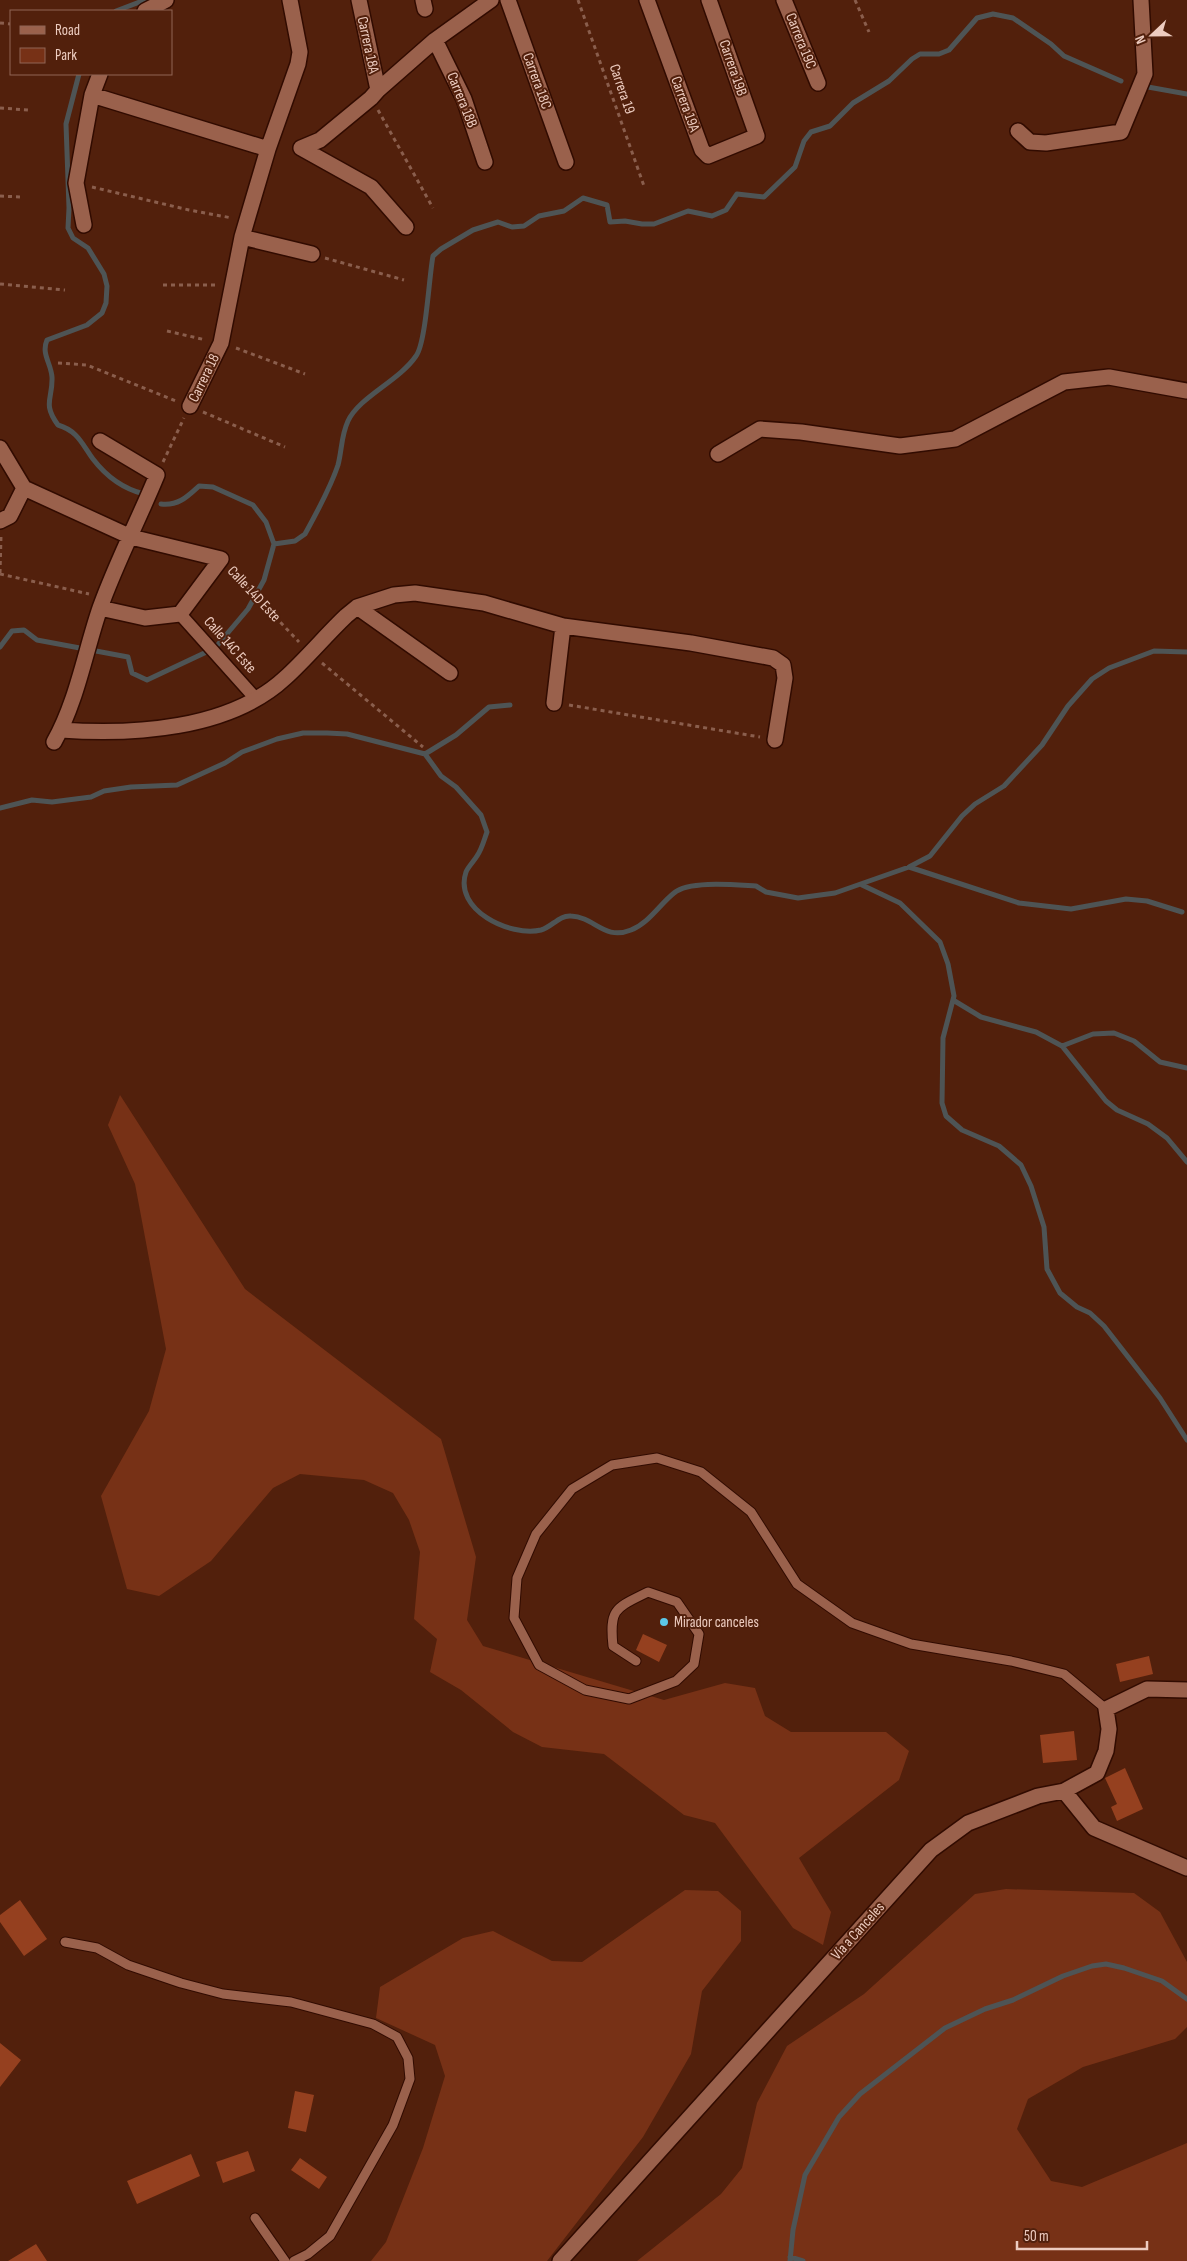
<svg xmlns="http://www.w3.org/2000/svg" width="1187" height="2261" font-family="'Sofia Sans Condensed',sans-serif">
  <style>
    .green { fill: #773116 }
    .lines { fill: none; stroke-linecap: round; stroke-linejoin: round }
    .stream { stroke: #4e5455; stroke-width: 5 }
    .building { fill: #95401f }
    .service-casing { stroke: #310b00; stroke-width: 11 }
    .pedestrian-casing { stroke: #310b00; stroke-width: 15 }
    .minor-casing { stroke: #310b00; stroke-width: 18 }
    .path { stroke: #8a5e4d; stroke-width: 3; stroke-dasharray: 4 4; stroke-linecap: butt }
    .service { stroke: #9a614c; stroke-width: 9 }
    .pedestrian { stroke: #9a614c; stroke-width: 12 }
    .minor { stroke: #9a614c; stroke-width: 15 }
    .poi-dot { fill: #5cc7e7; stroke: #52200c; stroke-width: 2 }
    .labels { text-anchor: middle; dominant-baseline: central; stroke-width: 4; stroke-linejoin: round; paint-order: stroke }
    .street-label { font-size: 15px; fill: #edccc0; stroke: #52200c }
    .poi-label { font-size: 15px; fill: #edccc0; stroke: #52200c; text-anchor: start }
  </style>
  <rect width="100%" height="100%" fill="#52200c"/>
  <!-- green -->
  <path class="green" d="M120 1095 245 1289 441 1439 476 1557 467 1620 483 1646 664 1700 725 1683 755 1688 765 1716 791 1732H886L909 1751 899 1780 799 1858 831 1912 823 1945 793 1928 715 1823 684 1815 604 1754 542 1747 513 1732 461 1690 430 1672 437 1639 414 1619 420 1552 409 1520 393 1493 364 1480 300 1474 273 1488 211 1561 159 1596 127 1589 101 1496 149 1411 166 1349 135 1184 108 1125Z
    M1006 1889 1134 1893 1160 1912 1187 1962V2027L1175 2039 1083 2067 1028 2099 1017 2129 1051 2181 1082 2187 1187 2143V2261H637L721 2194 742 2168 757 2103 787 2046 864 1994 975 1894Z
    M685 1890 718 1891 741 1911V1941L702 1991 691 2054 643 2137 547 2261H371L386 2242 423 2148 445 2076 435 2045 376 2018 380 1987 463 1938 493 1931 552 1961 582 1962Z"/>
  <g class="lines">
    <!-- stream -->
    <path class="stream" d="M116 11 145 0
      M79 74 66 124 69 208 68 228 73 238 88 248 104 274 107 286 106 303 102 313 87 325 47 340C41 354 51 363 52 377 53 399 42 403 58 425 78 431 82 444 93 459 106 476 124 489 144 494
      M1148 87 1187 94
      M274 544 295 541 305 534C317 512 330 489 338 465 342 450 341 436 348 421 359 397 399 381 416 356 426 343 429 276 433 256L441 249 473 230 498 222 512 227 524 226 539 216 564 211 583 198 607 205 610 222 625 221 642 224H654L688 211 712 216 726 210 737 194 764 197 795 167 804 141 811 132 830 126 853 103 889 81 912 59 920 54H939L949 50 977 18 993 14 1013 18 1051 44 1064 56 1121 81
      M0 647 12 631 24 630 37 640 128 657 132 673 147 680 215 648 248 609 264 580 274 544 266 522 253 505 213 487 199 486C187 497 178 506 161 504
      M425 754 456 735 489 707 510 705
      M0 808 32 800 52 802 91 797 104 791 131 787 177 785 225 763 242 752 277 739 303 733H327L347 734 425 754 441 776 456 787 481 815 487 832C484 840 482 849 477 856 474 861 468 867 466 872 453 910 510 937 541 930 552 927 559 915 571 916 595 917 604 941 631 930 649 923 660 904 674 893 689 880 737 885 756 886L766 892 798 898 835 893 909 867 930 856 962 816 975 804 1004 786 1042 745 1068 706 1092 679 1109 668 1154 651 1187 652
      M909 867 1019 903 1071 909 1126 899 1147 901 1182 912
      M862 885 900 903 940 942 948 964 954 996 943 1038 942 1103 946 1116 962 1130 999 1146 1021 1165 1031 1186 1044 1227 1047 1269 1060 1293 1077 1307 1090 1313 1104 1326 1160 1398 1187 1440
      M953 1000 981 1017 1036 1032 1062 1046 1106 1101 1117 1110 1148 1124 1167 1138 1187 1162
      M1062 1046 1093 1034 1114 1033 1134 1041 1160 1062 1187 1068
      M790 2257 803 2261
      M790 2261 793 2230 805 2175 839 2117 860 2094 945 2028 985 2009 1013 2000 1063 1976 1092 1966 1106 1964 1124 1968 1162 1981 1187 1999"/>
  </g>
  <!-- building -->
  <path class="building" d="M643 1634 667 1645 659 1662 636 1650Z
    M1149 1656 1153 1674 1120 1682 1116 1664Z
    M1074 1731 1077 1760 1043 1763 1040 1735Z
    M1125 1768 1143 1809 1117 1821 1111 1807 1117 1804 1105 1778Z
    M20 1900 47 1939 24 1956 0 1922V1915Z
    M0 2043 21 2060 0 2087Z
    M295 2091 314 2095 306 2132 288 2128Z
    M248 2151 255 2171 223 2183 216 2162Z
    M191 2154 200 2176 137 2204 127 2181Z
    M300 2158 327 2177 319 2189 291 2170Z
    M36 2244 47 2261H8Z"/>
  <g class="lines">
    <defs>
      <path id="service" d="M636 1661 613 1646C609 1608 616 1608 648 1592L677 1602 699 1634 694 1664 676 1681 629 1699 585 1690 539 1665 514 1618 517 1578 536 1534 572 1489 612 1465 657 1458 701 1472 751 1512 797 1584 852 1623 911 1644 1011 1661 1064 1674 1106 1709
        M65 1942 97 1948 128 1965 181 1983 223 1994 291 2002 373 2024 397 2037 408 2058 410 2079 393 2125 330 2236 308 2254 294 2261
        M255 2218 285 2261"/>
      <path id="pedestrian" d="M180 614 256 699"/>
      <path id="minor" d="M359 0 378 90
        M423 0 425 9
        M508 0 566 162
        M647 0 702 150 708 156 757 136 709 0
        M784 0 818 83
        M145 11 166 0
        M435 40 464 99 485 162
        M92 95 268 149
        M1018 131 1030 142 1046 143 1121 132 1145 74 1141 0
        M301 148 320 140 371 98 378 90 435 40 491 0
        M301 148 371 187 406 227
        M84 225 76 183 92 95 100 74
        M242 237 312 254
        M190 406 221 343 242 237 268 149 298 64 300 52 290 0
        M0 448 24 488
        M718 454 760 429 801 432 900 446 955 439 1064 382 1109 377 1187 391
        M24 488 131 537 221 559 180 614 145 618 100 608
        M0 521 10 516 24 488
        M357 607 450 673
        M554 703 563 626
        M61 730C132 735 229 730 285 678 306 659 325 636 346 616L357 607 394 595 415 593 484 603 563 626 691 643 773 658 783 665 785 678 775 740
        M54 742C77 701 85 652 100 608 116 563 139 519 157 475L100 441
        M1064 1791 1094 1828 1187 1868
        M560 2261 931 1850 968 1823 1038 1796 1064 1791 1097 1773 1106 1751 1109 1729 1106 1709 1147 1689 1187 1690"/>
    </defs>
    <!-- service casing -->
    <use href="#service" class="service-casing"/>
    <!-- pedestrian casing -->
    <use href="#pedestrian" class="pedestrian-casing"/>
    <!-- minor casing -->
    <use href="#minor" class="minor-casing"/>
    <!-- path -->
    <path class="path" d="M578 0 644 186
      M855 0 869 32
      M0 23 11 24
      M0 108 28 110
      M378 110 433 208
      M92 187 189 210 232 218
      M0 196 21 197
      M325 258 404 280
      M0 284 65 290
      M163 285H218
      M167 331 206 340
      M236 348 305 374
      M58 363 87 365 176 401
      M203 412 285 447
      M163 462 184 418
      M231 570 299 642
      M0 573 1 536
      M0 574 89 594
      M322 663 423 747
      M569 705 760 737"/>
    <!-- service -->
    <use href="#service" class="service"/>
    <!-- pedestrian -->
    <use href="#pedestrian" class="pedestrian"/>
    <!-- minor -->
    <use href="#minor" class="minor"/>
  </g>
  <!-- markers -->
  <circle class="poi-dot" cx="664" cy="1622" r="5"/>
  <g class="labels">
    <!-- street labels -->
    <g class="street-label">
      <text transform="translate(801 41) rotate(68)">Carrera 19C</text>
      <text transform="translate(368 45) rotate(78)">Carrera 18A</text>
      <text transform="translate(733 68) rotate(71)">Carrera 19B</text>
      <text transform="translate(537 81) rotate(70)">Carrera 18C</text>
      <text transform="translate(622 89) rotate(71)">Carrera 19</text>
      <text transform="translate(462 100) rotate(68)">Carrera 18B</text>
      <text transform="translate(685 104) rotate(70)">Carrera 19A</text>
      <text transform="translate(204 378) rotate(-64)">Carrera 18</text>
      <text transform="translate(254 594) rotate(47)">Calle 14D Este</text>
      <text transform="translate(230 645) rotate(48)">Calle 14C Este</text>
      <text transform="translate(858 1931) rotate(-48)">Vía a Canceles</text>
    </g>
    <!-- poi labels -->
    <g class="poi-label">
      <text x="674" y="1622">Mirador canceles</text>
    </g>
  </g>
  <!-- legend -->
  <rect x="10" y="10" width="162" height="65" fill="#52200c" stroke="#906554"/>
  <rect x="20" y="26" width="25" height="8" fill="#9a614c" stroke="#906554"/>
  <text x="55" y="35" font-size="15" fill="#edccc0">Road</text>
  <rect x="20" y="48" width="25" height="15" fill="#773116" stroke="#906554"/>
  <text x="55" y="60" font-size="15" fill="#edccc0">Park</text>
  <!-- north arrow -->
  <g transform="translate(1152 35) rotate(248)" stroke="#52200c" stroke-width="4" paint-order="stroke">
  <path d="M0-4L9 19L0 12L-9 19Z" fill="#edccc0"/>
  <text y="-8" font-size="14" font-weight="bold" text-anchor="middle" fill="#edccc0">N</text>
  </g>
  <!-- scale -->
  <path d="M1017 2241v8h130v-8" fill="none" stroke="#edccc0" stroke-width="2.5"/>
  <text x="1024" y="2241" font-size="15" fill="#edccc0" stroke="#52200c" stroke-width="4" paint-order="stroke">50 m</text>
</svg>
